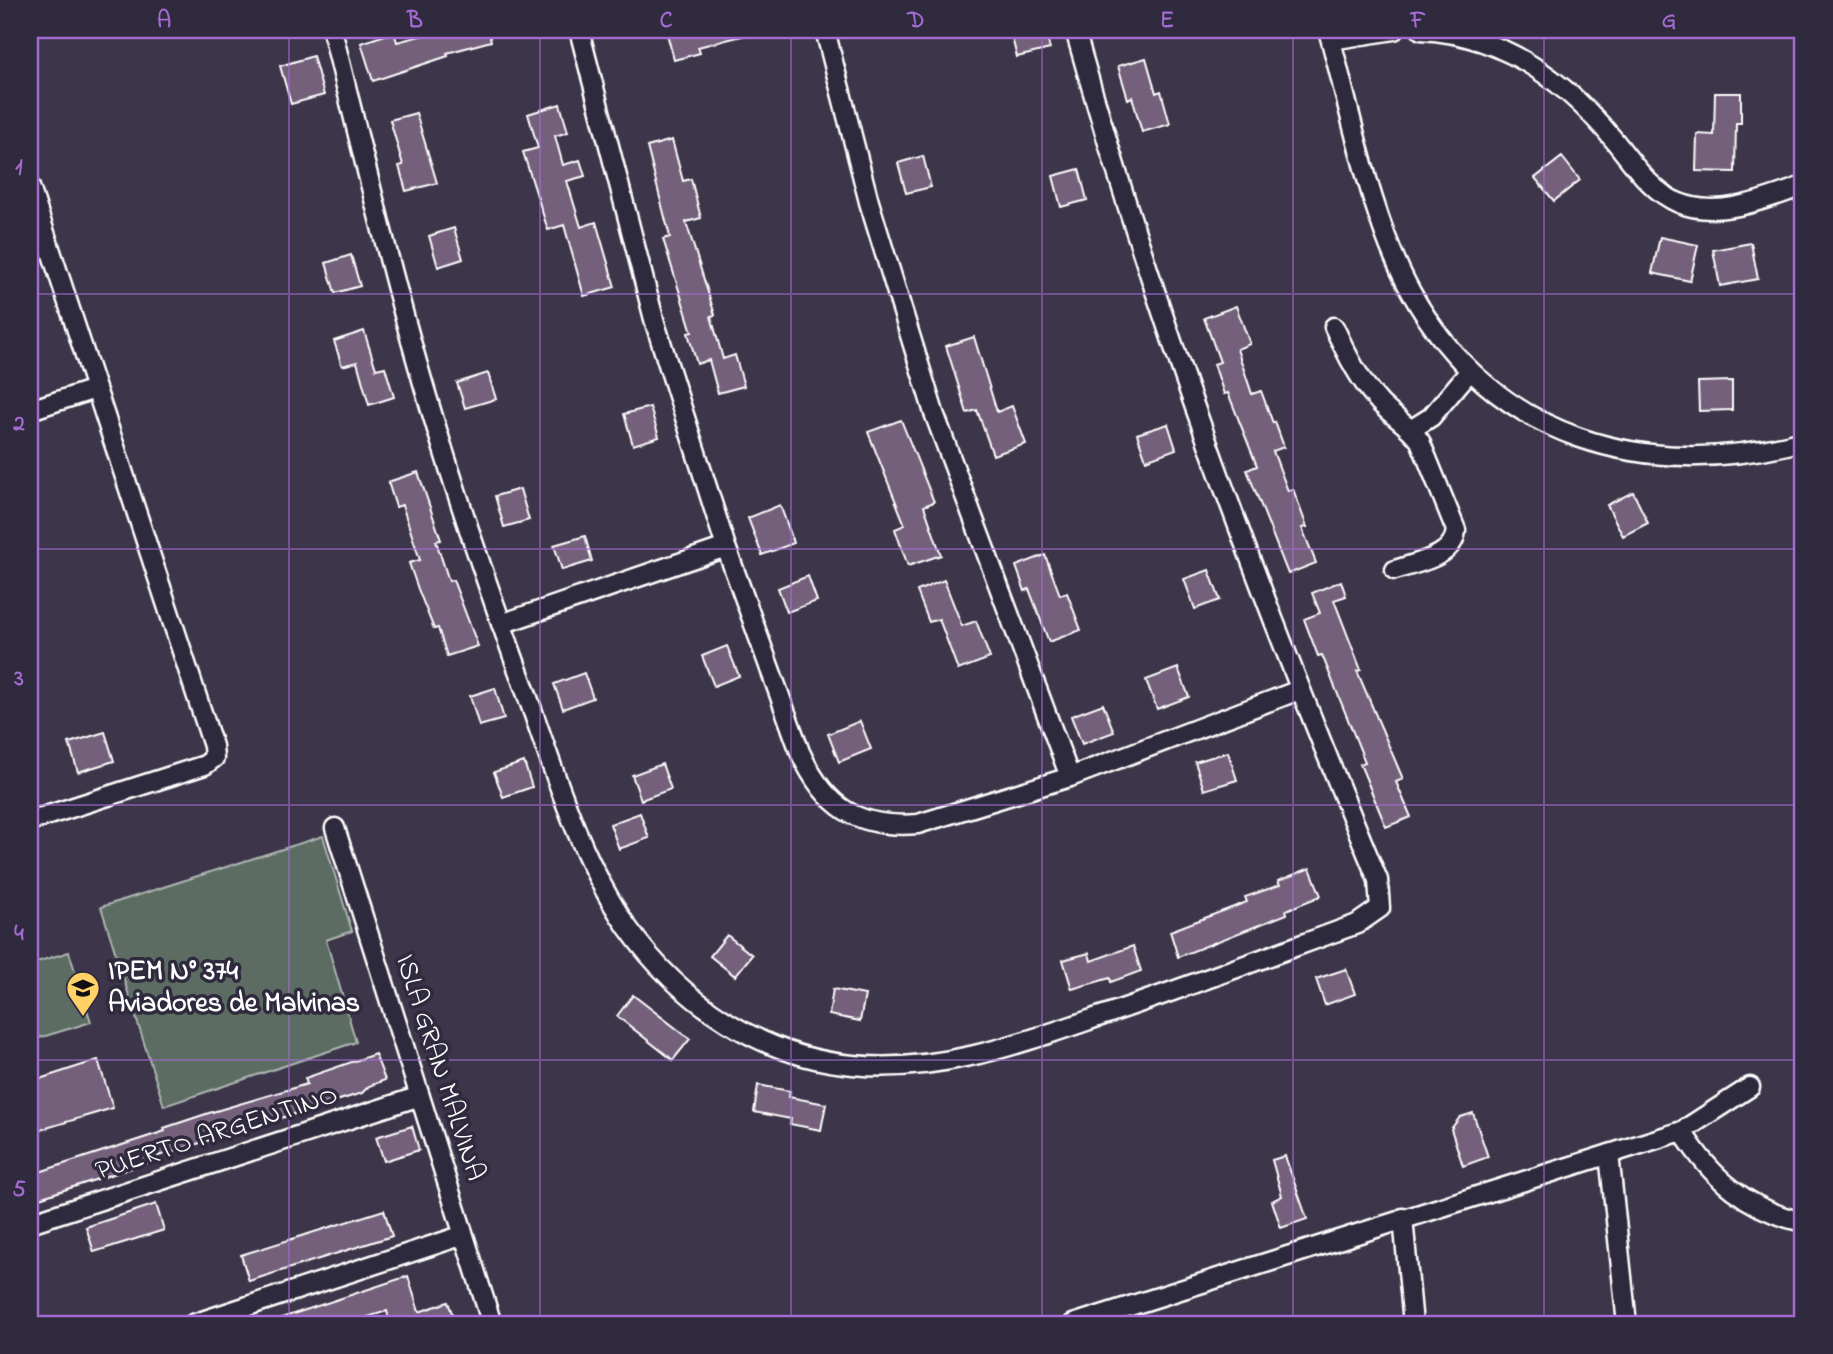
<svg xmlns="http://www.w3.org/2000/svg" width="1833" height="1354" font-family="'Indie Flower',sans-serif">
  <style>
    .green { fill: #5b6c64; stroke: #adb6b2; stroke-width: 2 }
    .building { fill: #74617b; stroke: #fff; stroke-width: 2 }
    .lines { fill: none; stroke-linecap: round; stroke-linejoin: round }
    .street-casing { stroke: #fff; stroke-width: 23 }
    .street { stroke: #2f2a3d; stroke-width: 18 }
    .grid { fill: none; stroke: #a36bd2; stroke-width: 2; stroke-opacity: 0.55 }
    .labels { text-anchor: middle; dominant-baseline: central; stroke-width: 7; stroke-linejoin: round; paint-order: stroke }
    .poi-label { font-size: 28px; font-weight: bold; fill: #fff; stroke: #2f2a3d; text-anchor: start }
    .street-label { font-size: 28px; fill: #fff; stroke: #2f2a3d }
    .neatline { fill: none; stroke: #a36bd2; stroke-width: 2.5 }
    .grid-label { font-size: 23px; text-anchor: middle; font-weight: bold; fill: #a36bd2 }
  </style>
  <rect width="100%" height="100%" fill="#3d3549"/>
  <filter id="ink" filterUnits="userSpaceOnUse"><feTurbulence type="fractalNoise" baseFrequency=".0143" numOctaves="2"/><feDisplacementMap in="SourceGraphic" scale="14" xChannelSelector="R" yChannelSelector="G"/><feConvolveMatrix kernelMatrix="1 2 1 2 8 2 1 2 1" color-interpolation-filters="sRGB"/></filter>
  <g filter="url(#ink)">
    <!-- green -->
    <path class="green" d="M323 836 352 931 326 940 356 1042 164 1106 101 907Z
      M69 952 91 1022 39 1038 30 1007V964Z"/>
    <!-- building -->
    <path class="building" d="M443 30H488L491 41 447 53 448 56 373 81 361 43 394 32 397 42Z
      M666 30H745L746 35 698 47 700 53 674 60Z
      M1010 30H1045L1050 49 1017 57Z
      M313 56 324 95 291 104 280 66Z
      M1146 58 1156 93 1161 91 1170 124 1142 132 1132 97 1128 99 1118 66Z
      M1715 93H1741V123H1736L1735 172 1696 171 1697 134 1714 135Z
      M560 104 568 132 555 136 563 165 580 160 585 176 567 181 581 227 596 222 615 287 584 296 564 225 548 230 523 152 538 148 528 114Z
      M416 113 437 183 406 191 399 166 403 165 390 120Z
      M672 140 683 181 691 179 701 218 686 222 715 315 711 316 723 359 735 355 744 386 718 393 709 360 697 364 688 333 692 332 663 239 670 237 647 147Z
      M923 156 931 187 906 193 898 163Z
      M1562 157 1580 180 1554 201 1535 178Z
      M1079 169 1087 200 1061 207 1053 176Z
      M454 228 463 259 438 267 429 236Z
      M1660 237 1698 245 1690 281 1652 273Z
      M1751 243 1758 279 1720 286 1713 250Z
      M351 255 360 286 335 293 326 263Z
      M1236 306 1250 344 1237 349 1252 394 1261 391 1273 423 1275 422 1284 447 1273 451 1288 491 1293 489 1307 527 1302 528 1316 563 1288 574 1247 470 1257 466 1228 393 1224 394 1214 364 1220 362 1204 318Z
      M364 331 376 369 385 367 394 397 369 405 357 362 342 366 334 341Z
      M974 337 997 412 1012 406 1026 444 993 455 977 410 967 413 946 346Z
      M488 373 496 399 465 408 457 383Z
      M1732 381V410L1699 411 1698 382Z
      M650 407 659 437 633 445 624 414Z
      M901 420 934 502 924 506 941 555 908 566 895 529 905 525 868 432Z
      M1168 424 1176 449 1146 460 1137 434Z
      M418 472 441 540 436 541 449 581 453 580 478 646 447 656 438 628 434 629 418 589 409 563 420 560 402 505 396 507 388 482Z
      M520 489 529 520 504 527 495 496Z
      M1633 492 1648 523 1623 536 1607 505Z
      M780 505 794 543 762 555 748 518Z
      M585 536 592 561 562 570 554 545Z
      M1045 555 1060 595 1067 593 1081 630 1049 642 1029 589 1025 591 1016 566Z
      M1209 570 1220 600 1195 609 1184 579Z
      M808 576 817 601 787 612 778 588Z
      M944 580 962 626 976 621 990 658 958 670 939 619 929 622 917 591Z
      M1341 581 1346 596 1334 600 1361 670 1357 671 1403 779 1396 782 1411 817 1386 827 1360 764 1365 762 1322 655 1318 656 1304 619 1320 613 1312 593Z
      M727 646 739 676 714 686 702 656Z
      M1178 668 1189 697 1157 709 1146 680Z
      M584 673 593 698 563 709 554 684Z
      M495 688 504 719 479 726 470 696Z
      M1103 704 1114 732 1082 744 1071 716Z
      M860 721 871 749 839 762 828 734Z
      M105 732 114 761 78 772 69 743Z
      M1228 752 1237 780 1204 790 1195 762Z
      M524 762 532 787 503 797 494 772Z
      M662 764 671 789 641 800 632 775Z
      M640 813 649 838 619 849 610 824Z
      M1310 868 1321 896 1286 910 1287 914 1178 957 1170 931 1247 902 1245 897 1280 885 1278 881Z
      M727 935 752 955 735 976 710 956Z
      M1133 946 1141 971 1111 982 1110 978 1072 989 1063 960 1089 953 1091 961Z
      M1346 969 1355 994 1325 1005 1316 979Z
      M833 989 865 995 860 1021 829 1015Z
      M633 995 690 1039 673 1060 617 1016Z
      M375 1054 385 1080 369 1086 362 1093 155 1157 156 1160 30 1201V1175L165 1131 164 1128 209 1113 307 1084 305 1078Z
      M98 1060 113 1108 30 1133V1082Z
      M758 1085 790 1091 789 1097 826 1104 821 1130 790 1124 791 1119 754 1112Z
      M1473 1113 1488 1157 1463 1166 1451 1129 1460 1117Z
      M412 1126 419 1150 384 1161 376 1137Z
      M1285 1156 1307 1219 1281 1228 1272 1201 1282 1196 1272 1160Z
      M156 1204 164 1230 94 1252 86 1227Z
      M384 1210 392 1236 249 1281 241 1255Z
      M408 1276 419 1312 448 1302 456 1324H390L387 1311 345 1324H270L269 1322Z"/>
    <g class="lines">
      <defs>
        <path id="street" d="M332 30C356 126 379 223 405 319 439 446 482 572 527 695 555 773 580 859 628 928 680 1002 762 1057 853 1065 938 1074 1022 1043 1101 1016 1187 987 1272 955 1357 924L1380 908 1378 880C1262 601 1156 320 1075 30
          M579 30 655 323 726 547 800 752C825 807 857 829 918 824L1070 777 1299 690
          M825 30 869 202 934 413 1070 777
          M1328 30C1351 112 1370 218 1411 292 1492 439 1646 483 1803 441
          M1421 30C1502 34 1564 79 1614 140 1632 162 1651 192 1679 203 1718 219 1766 199 1803 186
          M1331 40 1394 30
          M30 187 213 746 214 758 205 765 30 821
          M1334 327C1347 355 1359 380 1380 403 1393 417 1409 425 1420 441L1456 530C1454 558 1417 562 1395 570
          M30 410 95 389
          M1412 429 1431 417 1469 372
          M501 624 726 547
          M335 828 492 1324
          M1682 1131C1711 1178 1748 1210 1803 1222
          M1609 1154 1627 1324
          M1403 1218 1413 1324
          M30 1223 420 1096
          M193 1324 464 1235
          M1073 1324 1682 1131 1750 1087"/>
      </defs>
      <!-- street casing -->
      <use href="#street" class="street-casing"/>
      <!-- street -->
      <use href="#street" class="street"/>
    </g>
  </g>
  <!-- grid -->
  <path class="grid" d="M289 30V1324M540 30V1324M791 30V1324M1042 30V1324M1293 30V1324M1544 30V1324M30 294H1803M30 549H1803M30 805H1803M30 1060H1803"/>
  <!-- icons -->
  <defs>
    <symbol id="school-pin" viewBox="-11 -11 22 30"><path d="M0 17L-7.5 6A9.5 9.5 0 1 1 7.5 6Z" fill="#ffd166" stroke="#2f2a3d"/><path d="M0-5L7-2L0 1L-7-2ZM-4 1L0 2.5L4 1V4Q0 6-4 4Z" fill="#111"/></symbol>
  </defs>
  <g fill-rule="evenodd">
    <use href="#school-pin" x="64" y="969" width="38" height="52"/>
  </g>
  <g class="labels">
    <!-- poi labels -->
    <g class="poi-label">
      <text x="108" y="972">IPEM N° 374<tspan x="108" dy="32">Aviadores de Malvinas</tspan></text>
    </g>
    <!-- street labels -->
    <g class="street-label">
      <text transform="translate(439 1068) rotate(72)">ISLA GRAN MALVINA</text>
      <text transform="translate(217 1134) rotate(-18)">PUERTO ARGENTINO</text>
    </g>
  </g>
  <!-- margin -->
  <rect width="1833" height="1354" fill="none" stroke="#2f2a3d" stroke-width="77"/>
  <rect x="38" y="38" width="1756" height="1278" class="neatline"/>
  <g class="grid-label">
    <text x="164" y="27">A</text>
    <text x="415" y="27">B</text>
    <text x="666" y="27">C</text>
    <text x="916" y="27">D</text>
    <text x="1167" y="27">E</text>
    <text x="1418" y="27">F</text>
    <text x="1669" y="27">G</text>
    <text x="19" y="174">1</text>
    <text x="19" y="430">2</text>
    <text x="19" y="685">3</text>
    <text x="19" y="940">4</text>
    <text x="19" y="1196">5</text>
  </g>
</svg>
